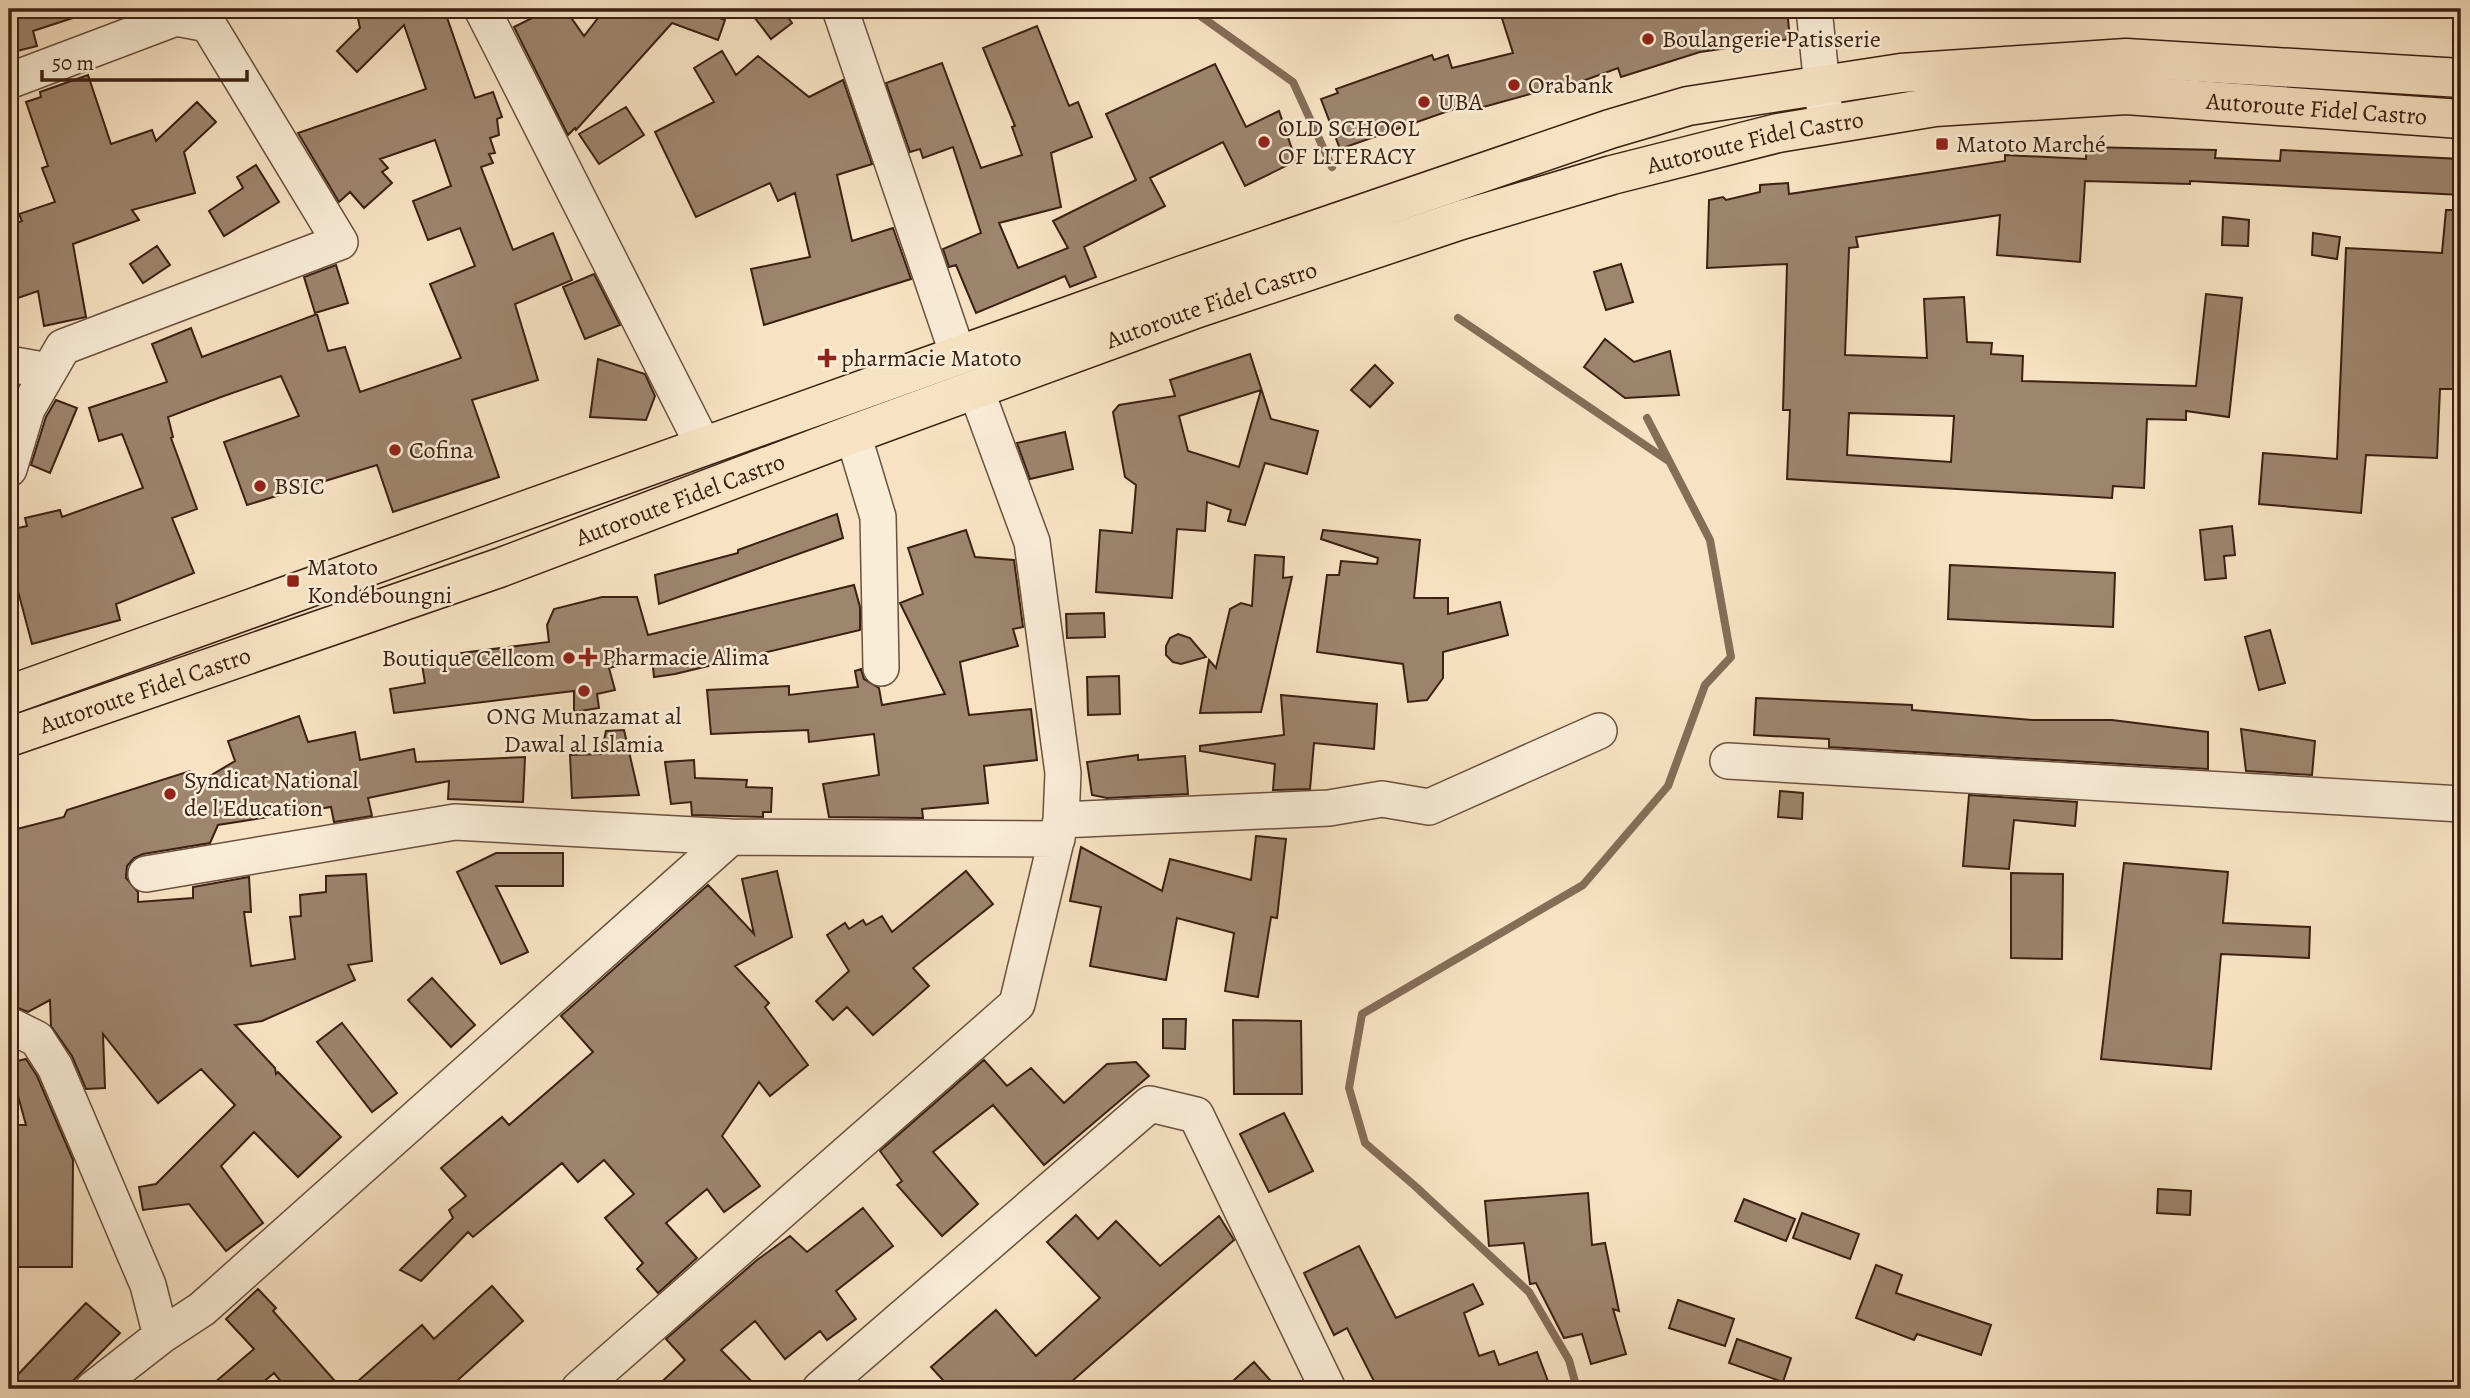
<svg xmlns="http://www.w3.org/2000/svg" width="2470" height="1398" font-family="Alegreya,serif">
  <style>
    .lines { fill: none; stroke-linecap: round; stroke-linejoin: round }
    .stream { stroke: #856d58; stroke-width: 8 }
    .building { fill: #9d856e; stroke: #3b2012; stroke-width: 2; fill-rule: evenodd }
    .minor-casing { stroke: #6a513e; stroke-width: 38 }
    .highway-casing { stroke: #3b2012; stroke-width: 41 }
    .minor { stroke: #faedd8; stroke-width: 35 }
    .highway { stroke: #f7e3c3; stroke-width: 38 }
    .poi-dot { fill: #8f2418; stroke: #faedd8; stroke-width: 2.5 }
    .labels { text-anchor: middle; dominant-baseline: central; stroke-width: 5; stroke-linejoin: round; paint-order: stroke }
    .poi-label { font-size: 24px; fill: #3b2012; stroke: #faedd8; text-anchor: start }
    .street-label { font-size: 24px; fill: #3b2012; stroke: #faedd8 }
  </style>
  <rect width="100%" height="100%" fill="#f7e3c3"/>
  <filter id="stains"><feTurbulence type="fractalNoise" baseFrequency=".00286" numOctaves="4"/><feColorMatrix values="0 0 0 0 .2 0 0 0 0 .09 0 0 0 0 .02 0 0 0 .5 -.17"/></filter>
  <radialGradient id="worn" r=".72"><stop offset=".6" stop-color="#630" stop-opacity="0"/><stop offset="1" stop-color="#630" stop-opacity=".3"/></radialGradient>
  <g class="lines">
    <!-- stream -->
    <path class="stream" d="M1196 9 1199 15 1293 82 1332 167
      M1458 318 1667 460
      M1577 1389 1569 1360 1529 1292 1415 1186 1365 1143 1349 1088 1362 1014 1583 885 1668 786 1705 685 1731 657 1710 540 1647 418"/>
  </g>
  <!-- building -->
  <path class="building" d="M9 9H87L88 13 33 31 37 46 9 53Z
    M356 9H444L475 98 493 92 502 117 497 119 499 135 490 138 495 153 489 154 493 163 481 167 513 250 553 233 572 280 515 304 538 380 472 400 499 477 393 512 377 465 247 505 224 442 299 416 281 376 221 397 168 417 173 437 171 438 197 509 172 518 194 573 116 604 120 620 32 644 14 576 9 577V530L27 526 25 518 60 510 62 517 143 488 122 434 99 441 89 408 167 382 152 344 191 328 202 357 317 314 328 351 345 347 360 392 461 358 430 284 475 266 460 228 428 240 413 201 451 186 435 140 380 159 388 168 382 172 392 183 364 208 350 192 339 202 298 133 426 89 404 25 357 72 337 51 360 28Z
    M550 9H565L584 36 605 9H695L725 20 718 40 672 23 576 130 575 128 568 135 514 27Z
    M748 9H782L792 23 771 39Z
    M1499 9H1787L1790 39 1700 52 1621 77 1618 68 1547 94 1545 90 1476 109 1474 102 1340 149 1321 99 1338 93 1336 89 1432 55 1434 60 1448 55 1452 68 1513 53Z
    M1037 26 1069 106 1078 102 1092 137 1051 153 1061 207 999 223 1018 268 1068 248 1053 221 1136 180 1106 114 1215 64 1246 127 1279 111 1296 161 1245 186 1223 142 1150 178 1165 206 1084 247 1096 277 1070 287 1065 276 976 313 956 265 949 267 943 249 981 233 953 147 923 158 920 149 910 152 886 83 942 63 981 168 1022 155 1012 127 1015 126 983 48Z
    M722 51 736 75 758 56 809 97 843 80 872 164 837 175 852 241 893 228 911 279 764 325 751 269 810 257 795 193 778 201 770 183 696 217 655 132 714 102 694 68Z
    M88 75 111 144 152 130 156 141 197 102 216 122 184 152 195 193 132 210 139 220 73 244 86 317 44 326 38 291 9 301V226L22 221 19 214 55 202 42 168 48 166 26 102 41 97 40 92Z
    M626 107 644 135 599 164 579 134Z
    M2086 147 2216 150 2215 158 2280 161 2281 150 2461 159V195L2190 181V184L2085 181 2080 262 1997 255 2000 215 1856 237 1858 247 1849 248 1845 355 1927 358 1924 299 1964 297 1967 342 1992 343 1991 354 2023 356 2022 381 2196 386 2206 294 2242 298 2229 417 2186 411V420L2147 419 2144 488 2113 486 2112 498 1787 479 1790 410H1783L1787 264 1707 268 1709 200 1723 197 1726 200 1760 192V185L1788 183 1789 194 2005 161V155L2086 159ZM1849 413 1954 416 1951 462 1847 455Z
    M256 165 279 202 224 236 209 211 243 188 237 177Z
    M2446 210H2461V389H2440L2437 458 2366 455 2361 513 2259 504 2263 453 2337 459 2346 248 2442 253Z
    M2223 217 2249 220 2248 246 2222 245Z
    M2313 233 2340 237 2337 259 2312 255Z
    M157 246 170 265 143 283 130 264Z
    M1621 264 1633 302 1606 310 1594 272Z
    M336 265 348 303 315 313 304 277Z
    M594 274 620 325 585 339 563 287Z
    M1605 339 1634 362 1670 351 1679 395 1625 398 1584 367Z
    M1250 354 1271 419 1318 431 1307 474 1265 463 1245 525 1228 521 1231 510 1207 502 1205 531 1177 529 1172 598 1096 592 1100 530 1132 533 1136 485 1125 477 1113 412 1119 405 1175 396 1170 380ZM1261 390 1239 467 1188 451 1179 416Z
    M598 359 645 374 655 396 646 420 590 417Z
    M1375 365 1393 383 1370 407 1351 390Z
    M56 400 77 408 50 473 31 465 46 417Z
    M1065 432 1073 469 1030 479 1017 443Z
    M837 514 843 538 659 604 655 575 738 553V550Z
    M2232 526 2235 555 2224 556 2226 578 2205 580 2200 530Z
    M966 530 975 557 1014 560 1023 627 1013 629 1018 646 960 662 969 715 1031 709 1037 760 984 766 988 803 922 809 923 818 829 817 823 784 879 775 874 734 809 742 808 730 711 734 707 690 789 686V695L858 687 855 671 861 669 864 679 879 688 882 705 945 694 900 603 923 594 908 548Z
    M1323 530 1420 540 1414 598H1448V614L1500 602 1508 635 1443 652V678L1427 700 1408 702 1403 664 1317 652 1327 575H1339L1341 561 1377 564 1378 558 1321 539Z
    M1255 555 1284 557 1283 578 1292 577 1261 712 1200 713 1209 660 1216 668 1230 609 1241 603 1252 606Z
    M1950 565 2115 573 2113 627 1948 619Z
    M854 585 860 607V630L675 674 654 677 652 657 609 668 615 690 597 694 599 708 574 712V691L394 713 390 689 425 683 421 658 549 642 547 625 554 609 602 597H637L648 635Z
    M1104 613 1105 637 1067 638 1066 614Z
    M2270 630 2285 683 2259 690 2245 637Z
    M1178 634 1190 638 1206 657 1181 664 1173 662 1166 655V646L1170 638Z
    M1119 676 1120 714 1088 715 1087 677Z
    M1281 695 1377 704 1374 749 1314 743 1310 789 1276 790H1273L1275 764 1200 751V746L1284 735Z
    M1756 698 1912 705V710L2032 720H2112L2208 732V769L1829 747V739L1754 735Z
    M299 716 308 742 355 732 360 760 414 749 416 762 525 757 523 802 448 799 449 781 368 798 372 816 334 822 331 807 218 825 210 843 143 854 134 858 127 866 126 878 138 892V902L193 898V887L249 877 251 912H244L251 966 295 959 290 917 301 916 300 895 326 892V876L366 874 372 961 348 965 355 980 262 1021 235 1025 275 1068 276 1074 278 1072 341 1137 298 1177 254 1132 221 1166 263 1223 226 1251 189 1204 143 1210 139 1187 156 1184 235 1105 201 1069 158 1103 103 1034 105 1088 86 1089 72 1056 51 1026 50 1000 28 1012 13 1006 9 998V831L64 817 67 810 190 771 203 780 235 761 228 741Z
    M2241 729 2315 741 2312 775 2246 771Z
    M624 730 639 795 572 798 570 755 601 754 606 731Z
    M1138 755V760L1185 756 1188 794 1107 798 1092 795 1087 762Z
    M694 760 695 778 747 780 746 787 772 788 771 812H763V817L692 815 691 802 671 804 665 762Z
    M1780 791 1803 793 1802 819 1778 817Z
    M1969 795 2077 802 2075 826 2014 820 2009 869 1963 866Z
    M1256 836 1286 839 1277 918 1271 917 1258 997 1225 991 1234 933 1177 918 1166 980 1090 966 1101 907 1070 901 1081 847 1162 891 1170 859 1251 880Z
    M496 853H563V886H496L528 952 501 964 457 872Z
    M2124 863 2228 872 2223 923 2310 927 2309 958 2221 954 2211 1069 2101 1059Z
    M777 871 792 937 735 966 769 1003 765 1007 808 1065 770 1096 759 1082 722 1136 760 1186 724 1212 707 1189 666 1223 697 1258 658 1293 637 1269 643 1263 605 1218 634 1194 604 1160 578 1182 562 1163 473 1237 468 1232 421 1281 400 1270 453 1218 449 1210 466 1196 441 1168 502 1117 509 1125 593 1052 561 1016 708 885 754 934 742 879Z
    M966 871 993 904 913 968 929 986 873 1035 847 1007 833 1020 816 1001 849 971 827 935 845 923 849 929 863 920 866 925 882 916 892 932Z
    M2011 873 2063 874 2062 959 2011 958Z
    M432 978 475 1025 451 1047 408 1000Z
    M1163 1019H1186L1185 1049 1163 1048Z
    M1233 1020 1301 1021 1302 1094H1234Z
    M342 1023 397 1093 372 1112 317 1042Z
    M26 1059 37 1076 73 1160 72 1267H9V1125H26L9 1063Z
    M984 1060 1007 1086 1031 1068 1064 1103 1107 1064 1136 1062 1149 1076 1044 1165 993 1105 933 1152 978 1204 942 1236 897 1185 902 1181 880 1151Z
    M1284 1113 1313 1171 1269 1192 1240 1134Z
    M2158 1189 2191 1191 2190 1215 2157 1213Z
    M1588 1193 1592 1245 1605 1243 1619 1311 1613 1309 1626 1354 1591 1364 1582 1334 1564 1338 1536 1283 1530 1284 1524 1243 1489 1246 1485 1201Z
    M1744 1199 1795 1219 1786 1241 1735 1221Z
    M863 1208 893 1246 836 1291 856 1319 827 1340 820 1331 785 1359 755 1321 721 1350 759 1389H654L685 1360 666 1339 757 1260 790 1236 807 1252Z
    M1802 1213 1859 1234 1850 1259 1793 1238Z
    M1076 1215 1098 1239 1116 1221 1160 1266 1219 1216 1234 1240 1063 1389H951L931 1367 996 1310 1036 1356 1100 1298 1047 1242Z
    M1359 1246 1396 1318 1473 1284 1483 1304 1464 1313 1479 1356 1494 1351 1499 1365 1537 1352 1551 1389H1378L1347 1328 1334 1335 1304 1273Z
    M1876 1265 1902 1275 1896 1293 1991 1325 1981 1355 1917 1334 1914 1340 1856 1318Z
    M492 1286 523 1321 448 1389H349L422 1325 434 1339Z
    M258 1289 276 1308 273 1311 342 1389H287L274 1373 255 1389H207L254 1349 226 1319Z
    M1678 1300 1734 1319 1725 1346 1669 1328Z
    M86 1303 120 1333 65 1389H9V1384Z
    M1737 1339 1791 1358 1783 1382 1729 1363Z
    M1254 1362 1278 1389H1224Z"/>
  <g class="lines">
    <defs>
      <path id="minor" d="M482 9 703 445
        M840 9 958 355
        M1814 9 1825 115
        M9 81 176 18 208 24 340 242 63 347 27 409 9 469
        M9 364 49 371
        M853 434 878 517 881 668
        M1728 761 2461 804
        M1061 820 1329 808 1382 799 1429 807 1599 731
        M146 874 455 822 731 837
        M9 1025 37 1039 55 1067 148 1285 161 1336 93 1389
        M161 1336 202 1309 731 837 1057 839
        M579 1389 1017 1004 1061 820 1063 773 1032 542 976 390
        M820 1389 1150 1104 1196 1115 1328 1389"/>
      <g id="highway">
        <path d="M9 695 1186 274 1610 129 1688 106 1901 73 2126 58 2461 78"/>
        <path id="s1" d="M9 737 499 568 853 434 1198 308 1461 220 1612 175 1778 133 1935 107 2126 95 2461 119"/>
      </g>
    </defs>
    <!-- minor casing -->
    <use href="#minor" class="minor-casing"/>
    <!-- highway casing -->
    <use href="#highway" class="highway-casing"/>
    <!-- minor -->
    <use href="#minor" class="minor"/>
    <!-- highway -->
    <use href="#highway" class="highway"/>
  </g>
  <!-- markers -->
  <g class="poi-dot">
    <circle cx="1648" cy="39" r="7"/>
    <circle cx="1514" cy="85" r="7"/>
    <circle cx="1424" cy="102" r="7"/>
    <circle cx="1264" cy="142" r="7"/>
    <rect x="1935" y="137" width="14" height="14" rx="3.5"/>
    <path d="M823.5 347.5h7v7h7v7h-7v7h-7v-7h-7v-7h7z"/>
    <circle cx="395" cy="450" r="7"/>
    <circle cx="260" cy="486" r="7"/>
    <rect x="286" y="574" width="14" height="14" rx="3.5"/>
    <path d="M584.5 646.5h7v7h7v7h-7v7h-7v-7h-7v-7h7z"/>
    <circle cx="569" cy="658" r="7"/>
    <circle cx="584" cy="691" r="7"/>
    <circle cx="170" cy="794" r="7"/>
  </g>
  <g class="labels">
    <!-- poi labels -->
    <g class="poi-label">
      <text x="1662" y="39">Boulangerie Patisserie</text>
      <text x="1528" y="85">Orabank</text>
      <text x="1438" y="102">UBA</text>
      <text x="1278" y="128">OLD SCHOOL<tspan x="1278" dy="28">OF LITERACY</tspan></text>
      <text x="1956" y="144">Matoto Marché</text>
      <text x="841" y="358">pharmacie Matoto</text>
      <text x="409" y="450">Cofina</text>
      <text x="274" y="486">BSIC</text>
      <text x="307" y="567">Matoto<tspan x="307" dy="28">Kondéboungni</tspan></text>
      <text x="602" y="657">Pharmacie Alima</text>
      <text x="555" y="658" text-anchor="end">Boutique Cellcom</text>
      <text x="584" y="716" text-anchor="middle">ONG Munazamat al<tspan x="584" dy="28">Dawal al Islamia</tspan></text>
      <text x="184" y="780">Syndicat National<tspan x="184" dy="28">de l'Education</tspan></text>
    </g>
    <!-- street labels -->
    <g class="street-label">
      <text stroke="none"><textPath href="#s1" startOffset="2412">Autoroute Fidel Castro</textPath></text>
      <text stroke="none"><textPath href="#s1" startOffset="1846">Autoroute Fidel Castro</textPath></text>
      <text stroke="none"><textPath href="#s1" startOffset="1278">Autoroute Fidel Castro</textPath></text>
      <text stroke="none"><textPath href="#s1" startOffset="712">Autoroute Fidel Castro</textPath></text>
      <text stroke="none"><textPath href="#s1" startOffset="144">Autoroute Fidel Castro</textPath></text>
    </g>
  </g>
  <!-- margin -->
  <rect width="2470" height="1398" fill="none" stroke="#f7e3c3" stroke-width="35"/>
  <rect x="10" y="10" width="2449" height="1377" fill="none" stroke="#3b2012" stroke-width="3.5"/>
  <rect x="18" y="18" width="2435" height="1363" fill="none" stroke="#3b2012" stroke-width="2"/>
  <!-- scale -->
  <path d="M42 70v10h205v-10" fill="none" stroke="#3b2012" stroke-width="3.5"/>
  <text x="52" y="70" font-size="21" fill="#3b2012" stroke="#faedd8" stroke-width="5" paint-order="stroke">50 m</text>
  <rect width="100%" height="100%" filter="url(#stains)"/>
  <rect width="100%" height="100%" fill="url(#worn)"/>
</svg>
